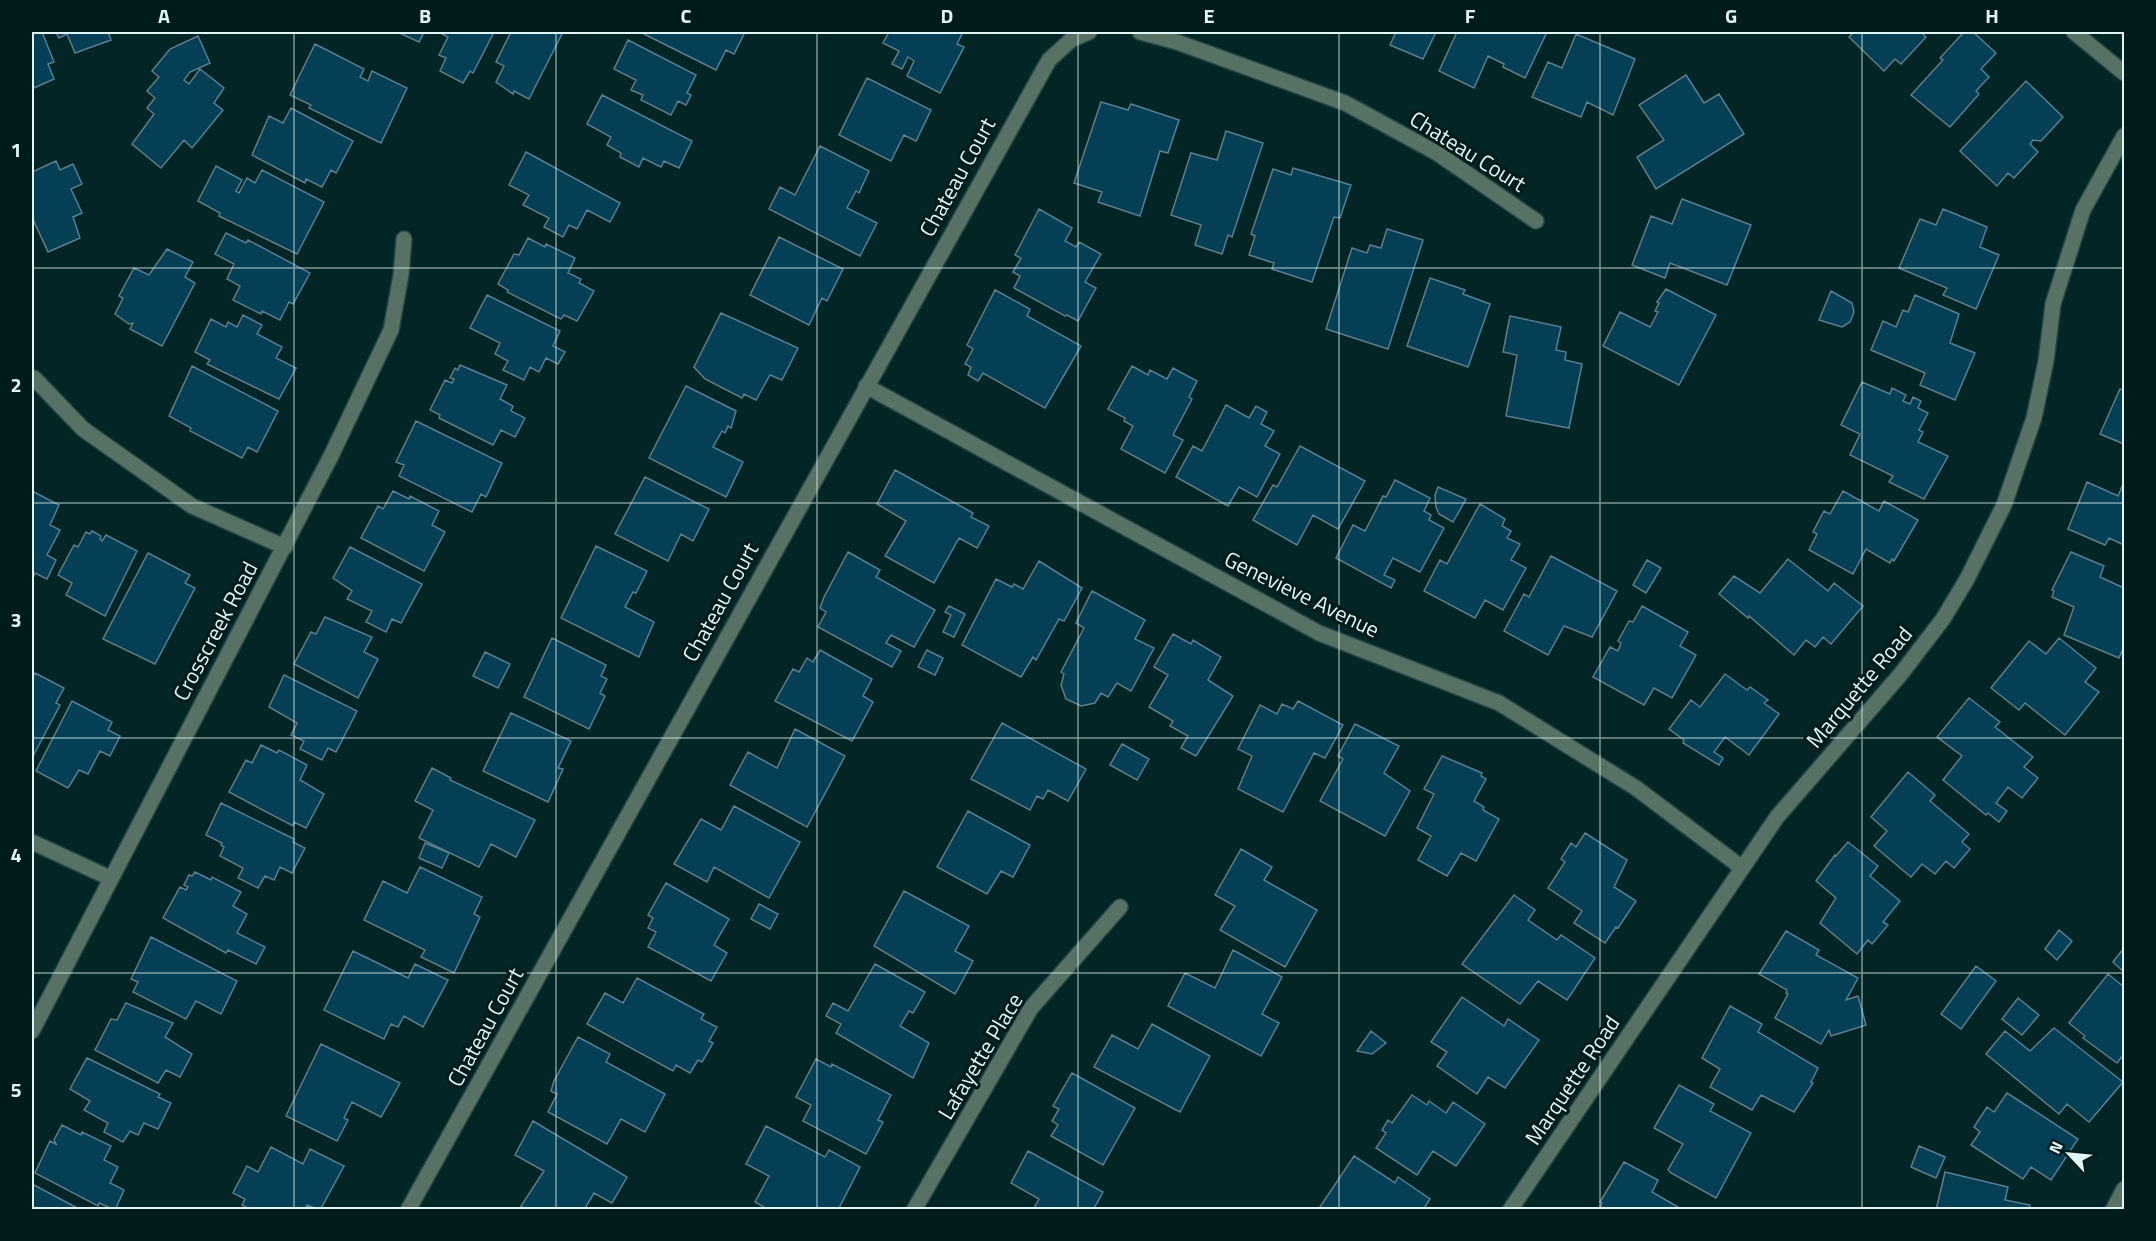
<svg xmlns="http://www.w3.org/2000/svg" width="2156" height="1241" font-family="'Titillium Web',sans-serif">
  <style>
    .building { fill: #053f55; stroke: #5b7e8e; stroke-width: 1.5 }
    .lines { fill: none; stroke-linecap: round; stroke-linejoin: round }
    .minor-casing { stroke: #234242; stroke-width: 18 }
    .minor { stroke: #577164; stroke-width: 15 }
    .grid { fill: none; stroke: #e0f6f6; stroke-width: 1.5; stroke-opacity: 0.55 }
    .labels { text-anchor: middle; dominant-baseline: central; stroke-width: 6; stroke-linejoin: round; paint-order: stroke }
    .street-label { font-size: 22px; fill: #e0f6f6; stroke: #001b1b }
    .neatline { fill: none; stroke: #e0f6f6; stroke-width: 2 }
    .grid-label { font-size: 20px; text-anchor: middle; font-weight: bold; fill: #e0f6f6 }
  </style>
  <rect width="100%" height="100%" fill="#042525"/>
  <!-- building -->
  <path class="building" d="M32 32H42L54 62 48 64 54 79 34 88 32 81Z
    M56 32H108L111 40 75 53 67 34 59 38Z
    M397 32H424L419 42Z
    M441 32H494L473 73 470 71 463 83 440 71 446 58 439 55 448 37 440 33Z
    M511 32H563L529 99 514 91 513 94 496 82 504 66 496 62Z
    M640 32H745L734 54 726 50 716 70Z
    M889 32H963L957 44 964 47 940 93 907 76 914 61 908 57 902 69 892 64 899 51 883 43Z
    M1396 32H1436L1423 59 1390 45Z
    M1457 32H1547L1525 78 1503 67 1504 64 1488 56 1474 88 1439 71Z
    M1854 32H1921L1926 37 1901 64 1895 59 1884 71 1849 37Z
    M1964 32H1973L1996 53 1981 69 1989 77 1976 91 1979 94 1950 127 1911 95 1943 60 1940 58Z
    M1576 34 1635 59 1613 115 1587 102 1581 117 1532 97 1548 62 1562 68Z
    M198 36 210 63 190 72 184 80 189 84 200 69 224 88 214 103 223 110 192 148 184 140 161 168 132 144 154 114 147 108 155 98 147 91 159 77 152 71 170 49Z
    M628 40 696 75 687 93 691 95 686 105 678 101 671 115 641 100 643 95 631 90 636 80 614 69Z
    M315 44 364 69 360 77 368 81 372 71 407 88 381 143 309 108 311 105 290 95Z
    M1686 75 1704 103 1719 94 1744 134 1656 189 1637 157 1664 140 1639 105Z
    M867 78 931 110 916 141 904 135 891 161 839 135Z
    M2026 81 2063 117 2041 141 2033 140 2030 144 2038 152 2014 178 2008 173 1997 186 1960 151Z
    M602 95 692 141 679 168 664 161 661 167 643 158 639 167 620 157 621 153 607 145 611 137 587 124Z
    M1101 102 1128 110 1131 104 1179 120 1168 153 1160 151 1140 216 1098 202 1102 192 1074 183Z
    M291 108 353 141 336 173 331 170 322 187 306 179 305 183 252 155 269 116 283 123Z
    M1226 131 1263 143 1232 237 1228 235 1222 254 1195 245 1201 225 1171 215 1191 153 1217 160Z
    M820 146 869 171 859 193 856 191 847 208 877 223 860 256 769 209 780 187 795 195Z
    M526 152 620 203 610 222 587 210 577 229 569 225 563 237 544 227 549 218 523 205 529 195 509 185Z
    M56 161 60 170 73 164 82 184 71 189 82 213 73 217 80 238 48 252 32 217V172Z
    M216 166 242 180 236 191 239 193 247 178 255 183 262 170 324 202 297 254 219 216 220 213 198 201Z
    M1293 168 1351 185 1340 218 1334 217 1312 282 1272 269 1274 263 1249 255 1255 236 1251 234 1273 169 1291 175Z
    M1682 199 1751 225 1727 285 1670 263 1665 278 1632 265 1651 216 1672 224Z
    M1039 209 1072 228 1065 241 1076 247 1079 242 1101 254 1085 282 1096 288 1078 321 1067 315 1065 316 1014 288 1020 276 1013 272 1021 258 1015 255Z
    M1943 209 1987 227 1980 247 1999 255 1976 309 1943 295 1947 288 1899 268 1920 219 1936 225Z
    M1387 229 1423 240 1388 349 1326 329 1352 248 1367 253 1370 245 1381 248Z
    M226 233 246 243 248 240 310 273 293 304 289 302 280 320 262 311 261 314 233 300 240 286 227 279 234 264 215 254Z
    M779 237 843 269 827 301 822 298 809 325 750 295Z
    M528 238 545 247 546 244 575 258 568 273 581 279 579 283 594 291 577 321 564 315 561 319 507 292 508 290 498 284 514 254 519 255Z
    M167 249 193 262 185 277 195 283 162 346 130 329 133 323 129 324 115 314 123 298 119 296 134 268 149 275Z
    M1430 278 1465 290 1463 294 1490 304 1468 367 1407 346Z
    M1666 289 1716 315 1679 385 1603 346 1620 312 1650 327 1658 312 1655 311 1659 303 1657 302Z
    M995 290 1030 309 1027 316 1081 346 1045 408 983 373 978 381 968 375 971 367 965 364 973 349 967 345Z
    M1831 291 1852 303 1854 312 1850 322 1842 327 1819 320Z
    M487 295 560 331 553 346 565 352 558 364 546 358 539 372 530 367 524 380 503 370 508 361 495 354 500 343 470 328Z
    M1915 295 1959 314 1950 343 1975 353 1955 400 1920 385 1925 373 1871 350 1883 321 1896 327 1903 310 1908 312Z
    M721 313 798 348 782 380 770 375 756 400 744 394 742 398 705 379 694 367Z
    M243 315 262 325 257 334 282 347 276 358 296 368 279 399 207 364 210 360 195 352 211 319 226 327 228 322 237 327Z
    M1510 316 1561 327 1556 350 1566 352 1565 360 1582 364 1569 428 1506 416 1517 355 1503 352Z
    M460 365 507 385 500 399 513 406 511 411 525 418 515 437 501 430 493 445 439 418 440 415 430 410 445 380 452 383 454 379 450 378 455 368 458 370Z
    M192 366 278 411 257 452 248 447 242 458 190 431 191 428 169 416Z
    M1132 366 1148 375 1150 370 1167 379 1173 368 1197 381 1189 397 1192 399 1173 435 1183 440 1165 473 1121 449 1133 426 1124 421 1125 418 1108 409Z
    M1862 382 1890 394 1892 388 1906 395 1903 401 1910 404 1913 397 1921 401 1918 408 1928 413 1919 430 1923 432 1918 442 1948 456 1924 499 1889 482 1893 476 1850 455 1860 434 1841 425Z
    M686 386 736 411 731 428 728 426 725 433 722 431 713 447 743 462 726 497 649 458Z
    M2120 389 2124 390V444L2100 434Z
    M1226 405 1249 418 1256 406 1267 412 1261 424 1274 431 1265 446 1280 454 1257 497 1239 487 1228 506 1176 477 1193 446 1202 451Z
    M416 421 502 463 486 497 481 494 472 512 399 476 404 465 396 462Z
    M1300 446 1365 481 1338 529 1313 515 1297 545 1253 520 1273 485 1277 487Z
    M895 470 973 513 971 517 989 526 977 548 959 538 934 583 885 556 906 521 877 504Z
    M645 477 709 509 693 541 681 534 668 561 615 534Z
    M1395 480 1430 498 1424 511 1431 515 1429 520 1444 528 1420 572 1393 558 1384 575 1395 580 1391 588 1336 558 1353 525 1365 531 1383 496 1386 497Z
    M2087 482 2118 496 2124 482V545L2109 538 2105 545 2068 529Z
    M1438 487 1466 499 1453 522 1439 514 1436 507 1435 495Z
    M32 491 59 505 50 525 60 530 47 555 56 560 47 579 35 573 32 580Z
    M393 491 409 499 410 496 439 511 432 525 445 532 424 571 361 538 378 506 383 509Z
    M1843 491 1879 511 1884 501 1918 520 1894 561 1892 559 1890 563 1866 549 1853 574 1809 550 1817 534 1813 532 1824 511 1830 514Z
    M1480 504 1505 519 1502 526 1511 531 1507 538 1520 544 1511 560 1526 568 1503 610 1485 600 1475 618 1424 591 1440 560 1447 564Z
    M92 531 101 536 100 539 102 541 106 535 137 551 105 616 66 595 72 583 58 575 74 545 78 547 86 532 90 534Z
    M596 546 647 571 636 593 633 592 625 607 654 622 639 657 561 618Z
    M350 547 422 584 401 623 392 619 386 632 366 622 372 611 347 599 352 591 333 578Z
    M848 552 880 570 876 577 935 610 914 647 891 635 886 643 901 651 892 667 818 627 826 612 820 608 824 597Z
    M2071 552 2104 566 2100 577 2124 588V646L2119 658 2064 635 2074 607 2052 597 2054 591 2052 590Z
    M148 553 190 575 185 583 195 588 155 664 103 639Z
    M1551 556 1617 591 1592 637 1564 626 1548 655 1504 631 1524 594 1529 597Z
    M1788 559 1828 591 1834 583 1863 606 1831 644 1823 637 1815 647 1806 640 1794 655 1749 616 1748 618 1719 594 1734 576 1760 593Z
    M1647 560 1661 568 1646 593 1633 585Z
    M1039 561 1082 588 1064 621 1059 619 1036 660 1033 657 1021 677 962 645 996 579 1012 587 1014 584 1023 589Z
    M1092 591 1145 620 1135 639 1154 648 1131 691 1117 683 1108 697 1101 693 1095 703 1081 706 1066 699 1061 685 1064 674 1061 672 1084 628 1076 623Z
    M949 606 965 614 954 637 943 632 951 615 945 612Z
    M1642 606 1688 632 1680 646 1696 655 1672 698 1654 688 1644 705 1593 677 1610 647 1618 651 1621 643 1618 641 1629 621 1633 622Z
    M325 617 372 637 364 652 378 659 358 698 294 664 311 632 316 634Z
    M1173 634 1191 644 1193 640 1221 657 1208 680 1233 696 1196 756 1181 748 1188 736 1170 726 1173 721 1149 707 1168 675 1154 667Z
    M552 638 606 665 601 676 607 679 600 693 605 696 589 729 524 697Z
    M2059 638 2096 668 2085 682 2099 692 2065 735 2025 703 2019 710 1991 688 2029 641 2046 654Z
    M820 650 872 679 863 696 873 702 852 741 775 701 793 669 799 672 807 658 813 662Z
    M927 650 943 658 935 675 918 667Z
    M485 652 510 664 498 688 473 676Z
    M35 673 64 688 56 703 60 705 32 758V680Z
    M1725 674 1747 690 1750 687 1768 700 1764 703 1779 714 1749 755 1725 737 1714 752 1723 758 1719 765 1683 743 1684 740 1669 729 1691 700 1700 707Z
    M284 675 357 711 336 752 328 748 322 760 300 749 304 741 291 735 297 723 269 707Z
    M1969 698 2000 722 1995 727 2033 757 2024 767 2038 778 2022 798 2008 787 1996 803 2007 811 1999 822 1988 813 1986 815 1943 780 1962 756 1937 737Z
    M72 701 112 722 108 730 120 736 110 756 100 751 88 774 79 770 68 788 36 771Z
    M1298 701 1343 725 1325 758 1314 753 1283 812 1238 789 1252 756 1238 749 1260 705 1277 714 1282 704 1293 709Z
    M511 713 571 741 558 768 563 769 548 802 483 771Z
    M1002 723 1086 769 1068 801 1048 790 1043 799 1037 796 1030 810 971 779Z
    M1355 724 1399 746 1384 773 1410 791 1385 836 1320 801 1343 759 1338 756Z
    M795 729 845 756 807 827 730 785 748 752 777 768Z
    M1122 744 1149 759 1137 780 1110 765Z
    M261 745 277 753 279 750 307 765 300 780 324 794 306 828 294 822 293 826 229 792 246 760 252 763Z
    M1442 756 1482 773 1481 776 1486 779 1474 801 1484 807 1483 810 1499 819 1476 861 1461 853 1447 876 1418 860 1431 836 1417 828 1434 794 1424 789Z
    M432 768 451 778 450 780 535 820 516 857 491 844 479 867 419 838 433 810 415 801Z
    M1908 772 1935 795 1930 801 1969 834 1962 842 1970 849 1954 868 1946 861 1935 874 1922 864 1911 877 1874 846 1887 831 1871 817Z
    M221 803 294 839 293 842 305 848 292 873 280 867 274 880 265 876 258 888 238 878 243 868 220 856 224 847 221 845 222 843 206 835Z
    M734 806 800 842 769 898 714 867 707 882 674 864 701 819 721 830Z
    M968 811 1030 845 1013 877 1001 871 987 894 937 867Z
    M1585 833 1627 860 1614 887 1636 901 1618 928 1616 927 1605 943 1574 923 1582 911 1548 888 1565 862 1561 859 1571 843 1576 847Z
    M1848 842 1878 866 1870 876 1900 901 1883 922 1888 925 1872 944 1868 940 1857 954 1820 923 1836 898 1816 881 1835 855 1836 856Z
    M425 843 449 853 442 868 419 858Z
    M1241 849 1272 867 1264 880 1317 910 1285 967 1220 930 1235 906 1215 895Z
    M420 867 482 897 474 914 480 917 454 973 421 957 425 950 364 920 383 881 407 893Z
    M195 872 211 880 212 877 241 892 233 906 247 914 237 933 265 947 256 964 228 950 226 953 163 918 180 887 186 890 188 887 184 885 189 875 192 876Z
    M666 883 729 919 714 945 727 953 711 981 648 947 656 932 648 928 653 918 648 915Z
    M904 891 969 926 955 951 973 961 955 994 874 946Z
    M1514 895 1535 910 1528 920 1557 940 1561 935 1595 958 1567 1000 1538 981 1520 1004 1462 964Z
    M759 904 778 914 770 929 751 919Z
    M2059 930 2072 941 2057 960 2045 949Z
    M1786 931 1819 950 1816 955 1858 978 1846 1000 1858 996 1866 1025 1831 1036 1829 1030 1821 1044 1775 1018 1788 994 1786 993 1787 990 1759 974Z
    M151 937 237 981 221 1014 196 1001 186 1019 133 992 138 982 131 979Z
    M2124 948V972L2113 962Z
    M1233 950 1282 977 1262 1014 1279 1023 1261 1056 1168 1006 1185 973 1215 988Z
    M353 951 408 978 415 964 448 980 423 1027 404 1016 398 1027 391 1024 384 1039 324 1010Z
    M875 964 925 992 913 1013 909 1011 900 1026 929 1043 913 1078 836 1033 841 1024 826 1016 833 1003 848 1011Z
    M1976 966 1996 981 1961 1029 1941 1014Z
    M2108 974 2124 987V1054L2117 1063 2083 1038 2085 1036 2069 1023Z
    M637 978 704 1014 701 1019 717 1027 709 1041 713 1043 702 1062 698 1060 690 1073 676 1065 673 1071 587 1024 605 993 623 1003Z
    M1462 997 1504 1026 1508 1019 1539 1040 1505 1088 1488 1077 1477 1094 1437 1066 1447 1052 1431 1042Z
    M2018 998 2039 1015 2022 1035 2002 1019Z
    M126 1003 173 1023 165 1037 192 1054 180 1077 166 1070 158 1083 95 1050 111 1019 117 1020Z
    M1730 1006 1762 1024 1758 1032 1818 1068 1811 1082 1813 1083 1794 1112 1761 1095 1752 1110 1710 1087 1720 1069 1702 1058Z
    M1152 1024 1210 1056 1180 1112 1094 1067 1112 1035 1138 1049Z
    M2054 1028 2123 1082 2089 1122 2067 1104 2059 1114 1986 1054 2005 1031 2030 1051Z
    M1371 1031 1386 1043 1372 1054 1357 1051Z
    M578 1037 610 1054 606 1062 665 1094 645 1132 621 1119 607 1144 548 1112 557 1094 551 1091 554 1081Z
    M321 1044 400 1083 381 1117 352 1102 344 1118 348 1120 337 1141 286 1116Z
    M87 1058 160 1094 158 1097 171 1103 158 1129 144 1123 138 1135 130 1131 123 1142 104 1132 108 1123 84 1110 90 1101 70 1089Z
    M816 1059 831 1067 832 1064 891 1095 878 1120 883 1122 866 1154 803 1121 811 1105 796 1097Z
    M1072 1073 1135 1108 1103 1165 1051 1136 1058 1125 1052 1121 1059 1109 1053 1106Z
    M1679 1085 1714 1104 1710 1111 1751 1133 1716 1198 1671 1173 1668 1170 1683 1144 1654 1128Z
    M2007 1093 2078 1139 2051 1180 2031 1167 2023 1179 1971 1145 1980 1132 1974 1127 1987 1107 1994 1112Z
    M1412 1095 1427 1105 1429 1101 1446 1113 1453 1102 1485 1124 1456 1166 1433 1151 1417 1175 1376 1148 1386 1133 1382 1130 1388 1120 1392 1123Z
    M533 1121 627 1177 612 1203 594 1193 584 1210H526L521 1206 544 1171 515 1155Z
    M62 1125 81 1135 82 1132 111 1146 104 1160 118 1167 110 1183 124 1190 115 1210 99 1203 98 1206 35 1173 50 1141 56 1144 54 1140Z
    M766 1126 825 1157 829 1150 860 1167 838 1210H769L755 1202 769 1176 746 1164Z
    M1919 1146 1945 1157 1936 1178 1911 1167Z
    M271 1147 303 1164 310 1149 344 1166 320 1210 307 1205 305 1210H251L242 1205 245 1199 233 1193 247 1166 258 1172Z
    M1028 1151 1103 1192 1093 1210H1033L1039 1199 1011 1183Z
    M1354 1156 1395 1183 1398 1177 1430 1199 1423 1210H1318Z
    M1624 1162 1658 1180 1652 1192 1683 1210 1600 1208 1602 1203 1600 1202Z
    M1945 1172 2008 1187 2005 1200 2030 1205 2029 1210H1936Z
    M32 1184 81 1210H32Z"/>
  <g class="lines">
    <defs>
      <path id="minor" d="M1140 32 1177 42 1345 103 1437 153 1536 221
        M2074 32 2124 73
        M34 378 83 429 192 506 285 547
        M866 386 1319 633 1499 703 1636 788 1741 867
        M32 842 110 878
        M32 1031 331 456 391 330 401 275 404 239
        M408 1210 1049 60 1071 40 1089 32
        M914 1210 1031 1008 1120 907
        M1510 1210 1777 817 1900 675 1943 619 1967 579 2004 505 2034 418 2046 361 2053 304 2083 210 2124 136
        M2113 1210 2124 1189"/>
    </defs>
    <!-- minor casing -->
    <use href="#minor" class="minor-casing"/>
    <!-- minor -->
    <use href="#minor" class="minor"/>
  </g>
  <!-- grid -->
  <path class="grid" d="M294 32V1210M556 32V1210M817 32V1210M1078 32V1210M1339 32V1210M1600 32V1210M1862 32V1210M32 268H2124M32 503H2124M32 738H2124M32 973H2124"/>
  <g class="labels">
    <!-- street labels -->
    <g class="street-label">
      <text transform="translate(1468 151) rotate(32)">Chateau Court</text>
      <text transform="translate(957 177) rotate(-61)">Chateau Court</text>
      <text transform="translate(1302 594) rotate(26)">Genevieve Avenue</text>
      <text transform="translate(720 602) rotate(-61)">Chateau Court</text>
      <text transform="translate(215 631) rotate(-62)">Crosscreek Road</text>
      <text transform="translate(1859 687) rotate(-50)">Marquette Road</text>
      <text transform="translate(485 1027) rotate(-61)">Chateau Court</text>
      <text transform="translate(980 1056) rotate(-59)">Lafayette Place</text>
      <text transform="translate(1572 1080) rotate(-56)">Marquette Road</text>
    </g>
  </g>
  <!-- border -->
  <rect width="2156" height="1241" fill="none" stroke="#001b1b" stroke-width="66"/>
  <!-- north arrow -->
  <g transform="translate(2069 1154) rotate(296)" stroke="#001b1b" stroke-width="4.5" paint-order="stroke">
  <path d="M0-4.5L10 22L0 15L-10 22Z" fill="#e0f6f6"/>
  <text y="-9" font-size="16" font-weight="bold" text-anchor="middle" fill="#e0f6f6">N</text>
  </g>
  <rect x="33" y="33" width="2090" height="1175" class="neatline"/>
  <g class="grid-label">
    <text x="164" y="23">A</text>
    <text x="425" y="23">B</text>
    <text x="686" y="23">C</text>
    <text x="947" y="23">D</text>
    <text x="1209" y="23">E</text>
    <text x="1470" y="23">F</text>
    <text x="1731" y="23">G</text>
    <text x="1992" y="23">H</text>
    <text x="16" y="157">1</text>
    <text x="16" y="392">2</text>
    <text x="16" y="627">3</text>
    <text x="16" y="862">4</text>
    <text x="16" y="1097">5</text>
  </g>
</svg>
